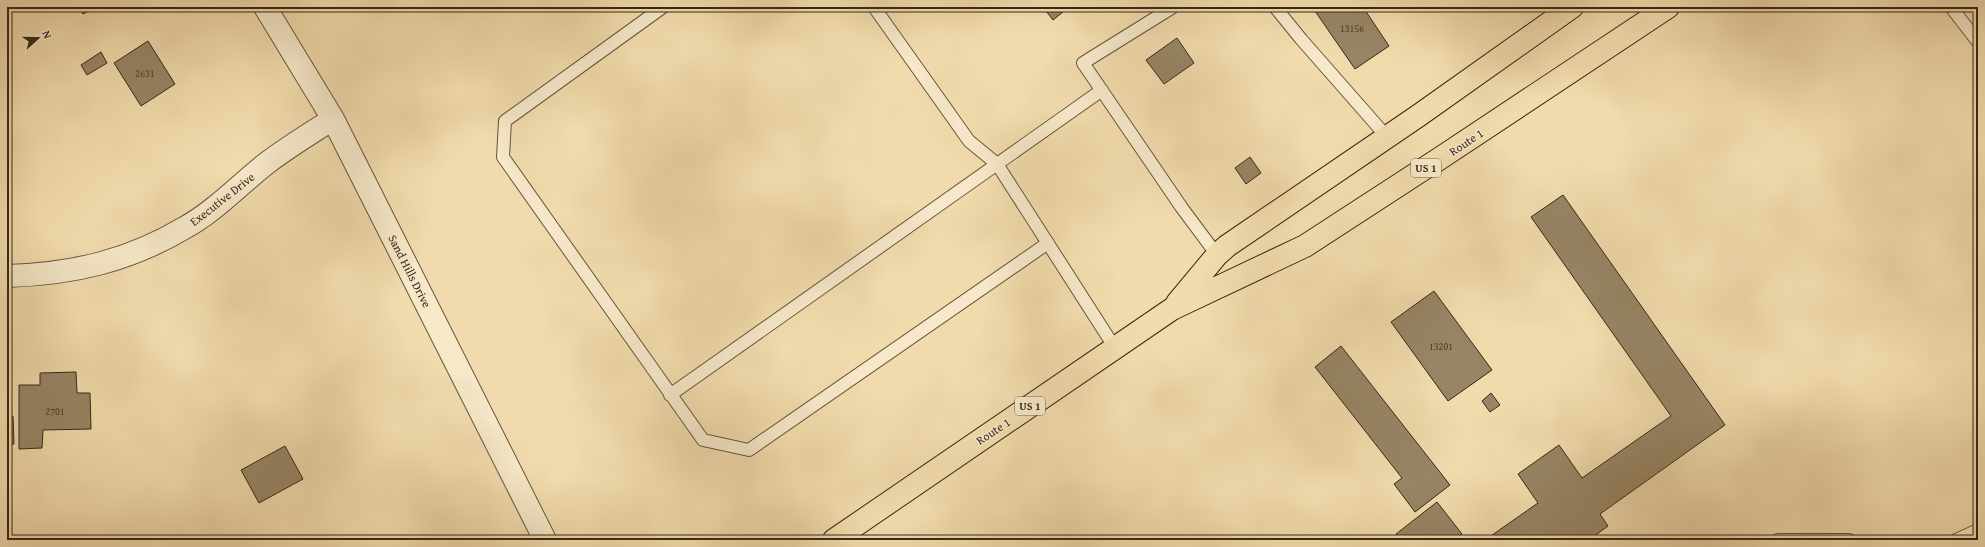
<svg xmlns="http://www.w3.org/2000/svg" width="1985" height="547" font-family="'Gentium Book Plus',serif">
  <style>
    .building { fill: #978565; stroke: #362818 }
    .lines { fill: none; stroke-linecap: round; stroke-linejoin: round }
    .lane-casing { stroke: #65553d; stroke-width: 14 }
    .street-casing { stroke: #65553d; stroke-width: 24 }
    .primary-casing { stroke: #362818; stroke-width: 24 }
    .lane { stroke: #f6e8c9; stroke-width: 12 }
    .street { stroke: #f6e8c9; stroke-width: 22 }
    .primary { stroke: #f1dbac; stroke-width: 22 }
    .labels { text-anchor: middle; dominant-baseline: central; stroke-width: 3; stroke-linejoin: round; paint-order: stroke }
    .number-label { font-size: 10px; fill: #4e3f2b }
    .shield { fill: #f6e8c9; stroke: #70624d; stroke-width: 1 }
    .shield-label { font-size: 11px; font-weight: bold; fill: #362818 }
    .street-label { font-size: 12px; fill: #362818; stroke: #f6e8c9 }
  </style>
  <rect width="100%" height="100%" fill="#f1dbac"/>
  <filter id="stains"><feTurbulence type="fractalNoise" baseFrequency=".005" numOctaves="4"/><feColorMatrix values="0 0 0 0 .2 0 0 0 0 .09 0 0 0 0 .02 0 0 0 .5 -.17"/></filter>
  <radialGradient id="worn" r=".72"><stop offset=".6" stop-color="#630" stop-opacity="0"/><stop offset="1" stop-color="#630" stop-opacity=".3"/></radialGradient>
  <!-- building -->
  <path class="building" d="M79 7H96L83 14Z
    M1043 7H1069L1053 20Z
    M1322 7H1363L1389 46 1355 69 1315 11Z
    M1177 38 1194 63 1164 84 1146 60Z
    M148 41 175 84 141 106 114 63Z
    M101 52 107 63 87 75 81 65Z
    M1250 157 1261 173 1246 184 1235 168Z
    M1563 195 1725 425 1600 514 1608 526 1589 540H1485L1538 503 1518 474 1559 445 1582 478 1671 416 1531 217Z
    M1434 291 1492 370 1448 401 1391 322Z
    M1341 346 1450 485 1415 512 1394 484 1402 478 1315 367Z
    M76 372 77 393H90L91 429 43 430 42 448 19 449V385H40V373Z
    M1491 393 1500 405 1490 412 1482 401Z
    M7 416H13L14 444 7 445Z
    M285 446 303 479 259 503 241 470Z
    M1437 502 1462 534 1454 540H1401L1396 534Z"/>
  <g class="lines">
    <defs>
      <path id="lane" d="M663 7 505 121 503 157 703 440 749 450 1048 243
        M874 7 969 141 997 164 1115 348
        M1173 7 1083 63 1182 208 1217 255
        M1275 7 1301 39 1387 137
        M1951 7 1978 42
        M670 395 1102 90
        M1778 540H1849
        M1956 540 1978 530"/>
      <path id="street" d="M265 7 333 119 545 540
        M7 276C73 274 129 261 186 227 216 210 240 184 267 163 288 147 311 133 333 119"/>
      <path id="primary" d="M1177 303 1217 255 1227 246 1418 116 1572 7
        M834 540 1172 309 1305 246 1442 157 1668 7"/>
    </defs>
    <!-- lane casing -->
    <use href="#lane" class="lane-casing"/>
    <!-- street casing -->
    <use href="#street" class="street-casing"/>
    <!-- primary casing -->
    <use href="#primary" class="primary-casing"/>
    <!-- lane -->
    <use href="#lane" class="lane"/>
    <!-- street -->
    <use href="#street" class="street"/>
    <!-- primary -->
    <use href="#primary" class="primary"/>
  </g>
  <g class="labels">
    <!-- number labels -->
    <g class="number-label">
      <text x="1352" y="28">13156</text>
      <text x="145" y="73">2631</text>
      <text x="1441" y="346">13201</text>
      <text x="55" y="411">2701</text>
    </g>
    <!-- shield labels -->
    <g class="shield">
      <rect x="1411" y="159" width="30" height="18" rx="3"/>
      <rect x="1015" y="397" width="30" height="18" rx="3"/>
    </g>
    <g class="shield-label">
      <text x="1426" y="168">US 1</text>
      <text x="1030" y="406">US 1</text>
    </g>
    <!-- street labels -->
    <g class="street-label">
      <text transform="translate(1466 142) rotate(-34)">Route 1</text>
      <text transform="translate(222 199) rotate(-38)">Executive Drive</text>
      <text transform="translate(410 271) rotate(63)">Sand Hills Drive</text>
      <text transform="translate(993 431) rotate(-34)">Route 1</text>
    </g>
  </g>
  <!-- margin -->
  <rect width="1985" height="547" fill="none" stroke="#f1dbac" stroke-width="24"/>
  <rect x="8" y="8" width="1969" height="531" fill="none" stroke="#362818" stroke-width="2"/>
  <rect x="12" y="12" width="1961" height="523" fill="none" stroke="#362818"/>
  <!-- north arrow -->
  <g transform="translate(38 38) rotate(69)" stroke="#f6e8c9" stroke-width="3" paint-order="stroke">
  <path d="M0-3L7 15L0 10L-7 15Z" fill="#362818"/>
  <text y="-6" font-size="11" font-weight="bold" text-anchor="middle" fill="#362818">N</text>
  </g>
  <rect width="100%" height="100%" filter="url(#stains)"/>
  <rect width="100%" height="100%" fill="url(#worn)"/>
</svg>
